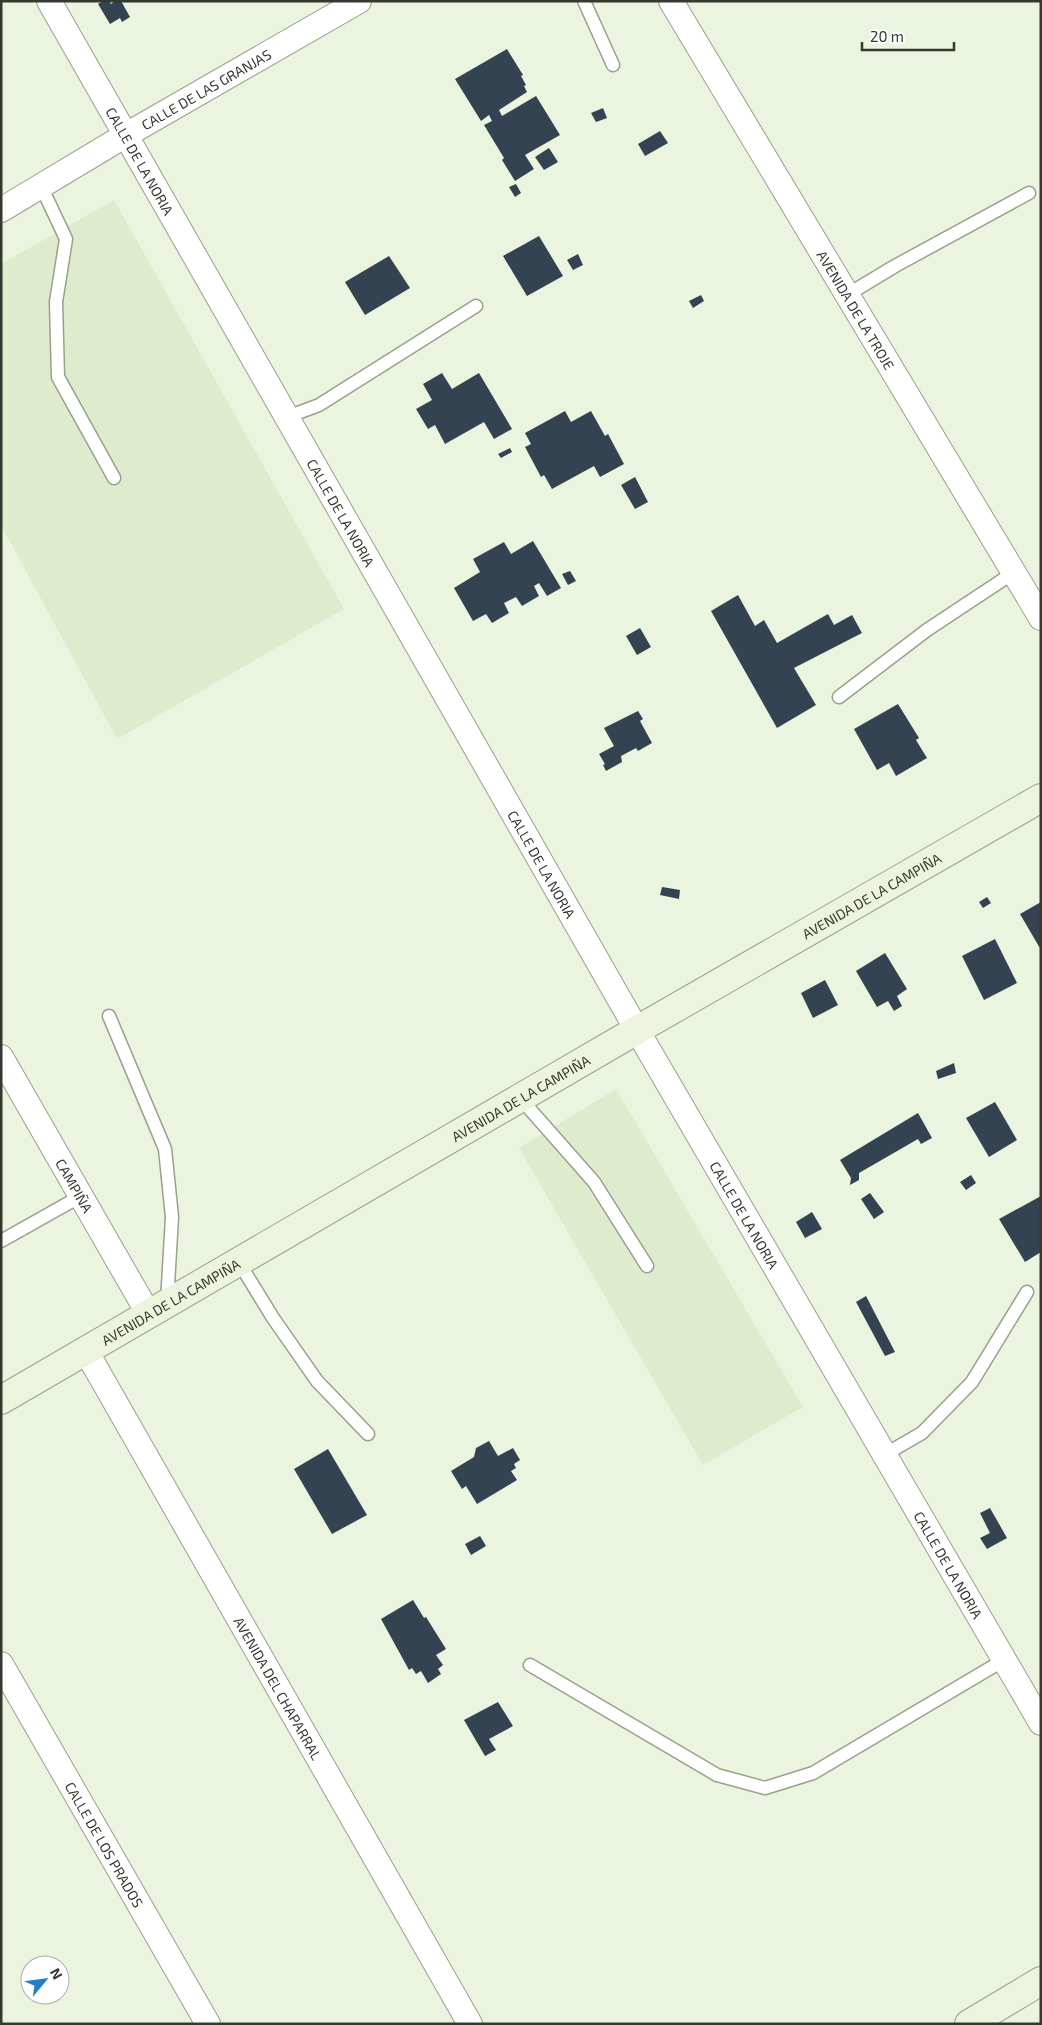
<svg xmlns="http://www.w3.org/2000/svg" width="1042" height="2025" font-family="'Exo 2',sans-serif">
  <style>
    .built { fill: #dfebcd }
    .building { fill: #344352 }
    .lines { fill: none; stroke-linecap: round; stroke-linejoin: round }
    .lane-casing { stroke: #98a18c; stroke-width: 15 }
    .street-casing { stroke: #98a18c; stroke-width: 26 }
    .secondary-casing { stroke: #98a18c; stroke-width: 30 }
    .lane { stroke: #fff; stroke-width: 12 }
    .street { stroke: #fff; stroke-width: 24 }
    .secondary { stroke: #ecf4de; stroke-width: 28 }
    .labels { text-anchor: middle; dominant-baseline: central; stroke-width: 5; stroke-linejoin: round; paint-order: stroke }
    .street-label { font-size: 14px; fill: #34382f; stroke: #fff }
  </style>
  <rect width="100%" height="100%" fill="#ebf4de"/>
  <!-- built -->
  <path class="built" d="M114 200 344 609 117 739 1 525V264Z
    M616 1089 803 1407 703 1465 519 1148Z"/>
  <!-- building -->
  <path class="building" d="M103 1H109L111 4 115 1H121L130 17 122 22 120 18 110 24 98 4Z
    M507 49 523 75 521 76 526 85 524 86 527 92 499 110 502 116 536 96 560 135 525 155 534 169 515 181 502 160 504 158 484 125 492 121 489 115 481 121 455 79Z
    M603 108 607 118 596 122 591 113Z
    M660 131 668 143 645 156 638 144Z
    M549 148 558 162 544 170 535 157Z
    M516 184 521 193 515 197 509 187Z
    M539 236 563 276 527 296 503 256Z
    M578 254 583 265 573 270 567 260Z
    M389 256 410 288 365 315 345 282Z
    M701 295 704 301 693 308 689 301Z
    M442 373 452 389 479 373 512 429 494 439 484 422 445 444 435 425 428 429 416 409 432 400 423 384Z
    M565 411 571 422 591 411 605 436 608 434 624 464 600 477 594 466 552 489 544 475 541 477 525 447 531 444 525 433Z
    M510 448 512 452 501 458 498 454Z
    M635 477 648 502 635 509 621 485Z
    M533 541 561 588 547 596 539 583 534 586 539 596 522 606 516 597 504 603 509 613 492 623 486 614 473 621 454 588 480 572 473 559 504 542 511 554Z
    M570 571 576 581 568 585 562 574Z
    M738 595 755 626 764 620 777 643 828 614 834 625 852 615 862 633 794 668 816 705 777 728 711 611Z
    M640 628 651 647 637 655 626 636Z
    M898 704 919 738 916 740 927 758 896 776 889 763 877 770 854 729Z
    M638 711 643 719 640 721 652 743 638 751 636 748 621 756 622 762 606 771 603 765 605 764 599 754 614 746 604 728Z
    M662 887 680 890 679 899 660 895Z
    M987 897 991 903 983 908 979 902Z
    M1041 902V950L1020 914Z
    M995 939 1017 983 984 1000 962 956Z
    M885 953 907 989 897 996 902 1006 894 1011 888 1001 877 1007 856 971Z
    M825 980 838 1005 813 1018 801 993Z
    M954 1063 956 1073 938 1079 936 1071Z
    M995 1102 1017 1140 989 1157 966 1118Z
    M918 1113 932 1138 921 1144 918 1139 859 1173V1180L850 1185 851 1178 840 1160Z
    M971 1175 976 1183 966 1190 960 1182Z
    M870 1193 884 1212 874 1219 861 1199Z
    M1041 1196V1252L1025 1262 999 1219Z
    M812 1212 822 1229 805 1238 796 1222Z
    M866 1296 895 1352 885 1356 856 1302Z
    M489 1441 498 1456 513 1448 520 1460 514 1464 516 1468 511 1471 517 1480 477 1504 466 1486 462 1489 451 1471 474 1457 476 1448Z
    M328 1449 367 1515 332 1534 294 1469Z
    M990 1508 1007 1538 987 1549 980 1538 990 1533 980 1513Z
    M480 1536 486 1546 471 1555 465 1544Z
    M413 1600 424 1618 426 1617 446 1649 436 1655 443 1665 438 1669 441 1674 428 1683 421 1671 416 1674 412 1668 409 1670 381 1619Z
    M498 1702 513 1726 489 1739 496 1750 485 1756 464 1720Z"/>
  <g class="lines">
    <defs>
      <path id="lane" d="M584 1 613 65
        M41 186 66 239 56 302 58 377 114 478
        M847 295 895 266 1029 193
        M287 417 319 405 476 306
        M839 697 927 630 1013 573
        M109 1016 165 1149 172 1217 167 1302
        M520 1098 594 1182 647 1266
        M1 1241 81 1196
        M238 1261 273 1318 317 1381 368 1434
        M884 1455 922 1433 972 1382 1027 1292
        M530 1665 717 1775 765 1788 813 1773 1004 1660"/>
      <g id="street">
        <path id="s1" d="M49 1 637 1030 1041 1723"/>
        <path id="s2" d="M671 1 1041 618"/>
        <path id="s3" d="M1 210 126 135 359 1"/>
        <path id="s4" d="M1 1057 148 1313"/>
        <path id="s5" d="M86 1351 470 2024"/>
        <path id="s6" d="M1 1664 208 2024"/>
      </g>
      <g id="secondary">
        <path id="s7" d="M1 1400 637 1030 1041 798"/>
        <path d="M969 2024 1041 1981"/>
      </g>
    </defs>
    <!-- lane casing -->
    <use href="#lane" class="lane-casing"/>
    <!-- street casing -->
    <use href="#street" class="street-casing"/>
    <!-- secondary casing -->
    <use href="#secondary" class="secondary-casing"/>
    <!-- lane -->
    <use href="#lane" class="lane"/>
    <!-- street -->
    <use href="#street" class="street"/>
    <!-- secondary -->
    <use href="#secondary" class="secondary"/>
  </g>
  <g class="labels">
    <!-- street labels -->
    <g class="street-label">
      <text stroke="none"><textPath href="#s3" startOffset="238">CALLE DE LAS GRANJAS</textPath></text>
      <text stroke="none"><textPath href="#s1" startOffset="184">CALLE DE LA NORIA</textPath></text>
      <text stroke="none"><textPath href="#s2" startOffset="360">AVENIDA DE LA TROJE</textPath></text>
      <text stroke="none"><textPath href="#s1" startOffset="589">CALLE DE LA NORIA</textPath></text>
      <text stroke="none"><textPath href="#s1" startOffset="994">CALLE DE LA NORIA</textPath></text>
      <text stroke="none"><textPath href="#s7" startOffset="1006">AVENIDA DE LA CAMPIÑA</textPath></text>
      <text stroke="none"><textPath href="#s7" startOffset="601">AVENIDA DE LA CAMPIÑA</textPath></text>
      <text stroke="none"><textPath href="#s4" startOffset="148">CAMPIÑA</textPath></text>
      <text stroke="none"><textPath href="#s1" startOffset="1399">CALLE DE LA NORIA</textPath></text>
      <text stroke="none"><textPath href="#s7" startOffset="196">AVENIDA DE LA CAMPIÑA</textPath></text>
      <text stroke="none"><textPath href="#s1" startOffset="1804">CALLE DE LA NORIA</textPath></text>
      <text stroke="none"><textPath href="#s5" startOffset="388">AVENIDA DEL CHAPARRAL</textPath></text>
      <text stroke="none"><textPath href="#s6" startOffset="208">CALLE DE LOS PRADOS</textPath></text>
    </g>
  </g>
  <!-- border -->
  <rect width="1042" height="2025" fill="none" stroke="#34382f" stroke-width="5"/>
  <!-- north arrow -->
  <g transform="translate(45 1980) rotate(61)"><circle r="24" fill="#ffffff" stroke="#aeafac"/>
  <path d="M0-4L9 19L0 12L-9 19Z" fill="#207fcc"/>
  <text y="-8" font-size="14" font-weight="bold" text-anchor="middle" fill="#34382f">N</text>
  </g>
  <!-- scale -->
  <path d="M862 42v8h92v-8" fill="none" stroke="#34382f" stroke-width="2.5"/>
  <text x="870" y="42" font-size="15" fill="#34382f" stroke="#ffffff" stroke-width="4" paint-order="stroke">20 m</text>
</svg>
